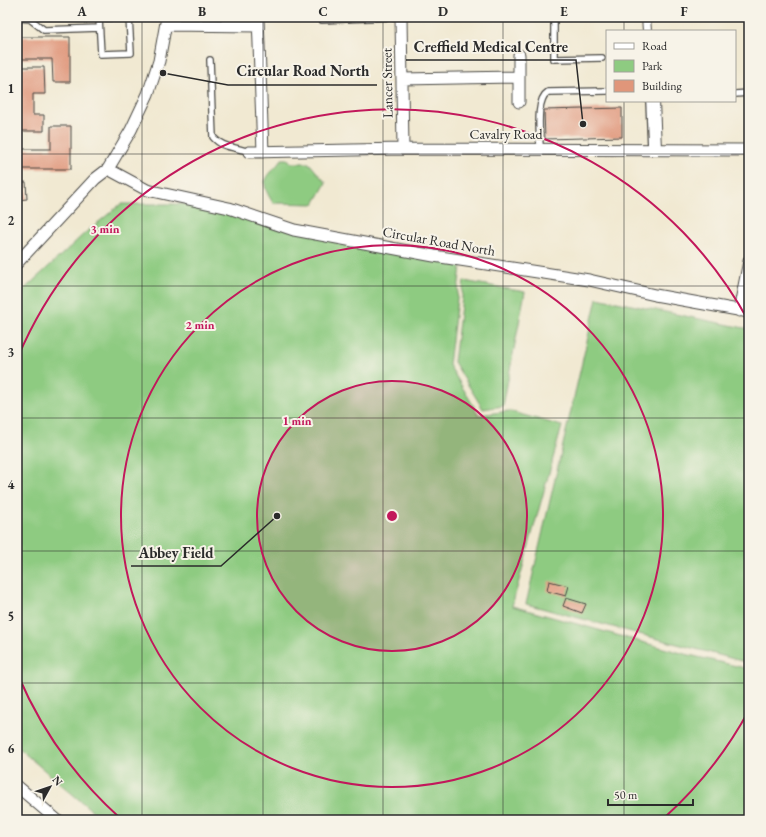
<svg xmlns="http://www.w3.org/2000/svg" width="766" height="837" font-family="'EB Garamond',serif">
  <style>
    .green { fill: #8ecb81; stroke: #5c7b56 }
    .building { fill: #e0967a }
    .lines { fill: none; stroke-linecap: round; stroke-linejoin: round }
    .service-casing { stroke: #494844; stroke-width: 8 }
    .pedestrian-casing { stroke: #494844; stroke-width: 10 }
    .minor-casing { stroke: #494844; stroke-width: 13 }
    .service { stroke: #fff; stroke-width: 5.5 }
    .pedestrian { stroke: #fff; stroke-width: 8 }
    .minor { stroke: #fff; stroke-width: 11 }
    .grid { fill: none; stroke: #2b2b2b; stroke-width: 1; stroke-opacity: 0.55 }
    .ring { fill: none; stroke: #c2185b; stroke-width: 2 }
    .labels { text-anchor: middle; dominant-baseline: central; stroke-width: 4; stroke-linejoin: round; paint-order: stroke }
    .street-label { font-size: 14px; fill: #2b2b2b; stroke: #f7f3e8 }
    .centre { fill: #c2185b; stroke: #f7f3e8; stroke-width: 2 }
    .ring-label { font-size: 12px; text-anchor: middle; font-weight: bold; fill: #c2185b; stroke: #f7f3e8; stroke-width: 4; stroke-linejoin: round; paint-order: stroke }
    .leader { fill: none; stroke: #2b2b2b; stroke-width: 1.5 }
    .callout-dot { fill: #2b2b2b; stroke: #f7f3e8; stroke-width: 1.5 }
    .callout-label { font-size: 15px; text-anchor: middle; font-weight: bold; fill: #2b2b2b; stroke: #f7f3e8; stroke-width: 4; stroke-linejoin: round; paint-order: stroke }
    .neatline { fill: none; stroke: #2b2b2b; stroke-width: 1.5 }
    .grid-label { font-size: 13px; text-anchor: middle; font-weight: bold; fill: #2b2b2b }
  </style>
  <rect width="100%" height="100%" fill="#f7f3e8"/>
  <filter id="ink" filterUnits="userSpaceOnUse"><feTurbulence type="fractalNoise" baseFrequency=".025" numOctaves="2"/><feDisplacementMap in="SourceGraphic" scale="8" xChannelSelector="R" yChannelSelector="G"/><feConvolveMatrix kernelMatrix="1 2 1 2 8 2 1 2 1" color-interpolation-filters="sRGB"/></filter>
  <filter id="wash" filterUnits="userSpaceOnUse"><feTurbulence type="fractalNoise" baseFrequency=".012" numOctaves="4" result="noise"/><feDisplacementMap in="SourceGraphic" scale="16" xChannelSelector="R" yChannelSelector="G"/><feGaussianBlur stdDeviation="0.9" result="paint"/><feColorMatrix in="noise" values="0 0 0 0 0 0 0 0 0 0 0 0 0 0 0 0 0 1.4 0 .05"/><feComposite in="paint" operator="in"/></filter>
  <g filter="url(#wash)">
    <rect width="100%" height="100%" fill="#f1e9d2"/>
    <!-- green -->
    <path class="green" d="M282 159H288L291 163H309L326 183 314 204 273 203C258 179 266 180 282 159Z
      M121 204H209L303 231 462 258 449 365 479 415 509 411 562 426 512 606 685 654 749 669V820H103L17 747V296L85 233Z
      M464 281 525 292 503 406 483 409 454 362Z
      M597 298 749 329V663L526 604Z"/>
    <g id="blocks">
      <!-- building -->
      <path class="building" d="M17 37H70V82H53L52 59H17Z
        M17 67H44L45 94H33V115H44V131H17Z
        M622 108V137L545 139 544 110Z
        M51 126H71V169H17V149H51Z
        M26 182 27 199 17 200V183Z
        M549 581 569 586 566 596 547 591Z
        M566 598 586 604 582 613 563 606Z"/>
    </g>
  </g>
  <g filter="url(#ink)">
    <use href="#blocks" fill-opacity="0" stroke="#494844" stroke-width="1"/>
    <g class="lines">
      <defs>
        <path id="service" d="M123 17 99 18 101 54 131 53 129 17
          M554 17V59L602 58
          M17 18 30 19 44 30 99 28
          M322 20 392 17
          M210 60 213 137C222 148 236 147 249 152
          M735 94 749 93
          M649 101 651 149
          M540 149C540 134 535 100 548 92L607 91"/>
        <path id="pedestrian" d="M646 17 647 31
          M655 101 657 149"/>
        <path id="minor" d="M258 17 263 152
          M401 17 403 149
          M167 25 258 26
          M519 55V102
          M402 79 519 77
          M249 152 403 149 749 150
          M108 169 147 190 229 208 294 230 434 256 589 280 655 295 749 312
          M17 263 95 179 108 169 131 130 148 94 159 61 167 17
          M739 311 749 261
          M17 786 57 820"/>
      </defs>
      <!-- service casing -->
      <use href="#service" class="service-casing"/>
      <!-- pedestrian casing -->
      <use href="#pedestrian" class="pedestrian-casing"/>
      <!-- minor casing -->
      <use href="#minor" class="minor-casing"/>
      <!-- service -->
      <use href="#service" class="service"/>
      <!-- pedestrian -->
      <use href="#pedestrian" class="pedestrian"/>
      <!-- minor -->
      <use href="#minor" class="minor"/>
    </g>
  </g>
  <!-- grid -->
  <path class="grid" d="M142 17V820M263 17V820M383 17V820M503 17V820M624 17V31M624 101V820M17 154H749M17 286H749M17 418H749M17 551H749M17 683H749"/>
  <!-- distance rings -->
  <circle cx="392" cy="516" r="135" fill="#c2185b" fill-opacity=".12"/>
  <g class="ring">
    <circle cx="392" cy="516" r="135"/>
    <circle cx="392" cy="516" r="271"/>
    <path d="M749 710A406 406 0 0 1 664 818M120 818A406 406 0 0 1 18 675M18 357A406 406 0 0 1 749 322"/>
  </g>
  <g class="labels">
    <!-- street labels -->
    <g class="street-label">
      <text transform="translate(387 83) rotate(-91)">Lancer Street</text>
      <text x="506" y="134">Cavalry Road</text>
      <text transform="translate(439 241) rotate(10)">Circular Road North</text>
    </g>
  </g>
  <circle cx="392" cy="516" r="6" class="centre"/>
  <g class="ring-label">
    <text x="105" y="233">3 min</text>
    <text x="200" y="329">2 min</text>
    <text x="297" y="425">1 min</text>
  </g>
  <!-- callouts -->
  <path class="leader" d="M583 124L576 60H406M163 73L228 85H377M277 516L221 566H131"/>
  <g class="callout-dot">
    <circle cx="583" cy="124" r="4"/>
    <circle cx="163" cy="73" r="4"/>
    <circle cx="277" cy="516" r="4"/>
  </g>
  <g class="callout-label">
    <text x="491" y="52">Creffield Medical Centre</text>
    <text x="303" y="76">Circular Road North</text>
    <text x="176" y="558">Abbey Field</text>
  </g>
  <!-- margin -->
  <rect width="766" height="837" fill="none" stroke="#f7f3e8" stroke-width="44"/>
  <!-- legend -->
  <rect x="606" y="30" width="130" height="72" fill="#f7f3e8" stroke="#a5a39c"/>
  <rect x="614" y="43" width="20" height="6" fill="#ffffff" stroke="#a5a39c"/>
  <text x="642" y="50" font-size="12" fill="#2b2b2b">Road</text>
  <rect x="614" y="60" width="20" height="12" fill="#8ecb81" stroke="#a5a39c"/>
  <text x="642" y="70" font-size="12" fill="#2b2b2b">Park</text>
  <rect x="614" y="80" width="20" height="12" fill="#e0967a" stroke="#a5a39c"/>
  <text x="642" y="90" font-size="12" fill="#2b2b2b">Building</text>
  <!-- north arrow -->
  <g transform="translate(50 787) rotate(50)" stroke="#f7f3e8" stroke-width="3" paint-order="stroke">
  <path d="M0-3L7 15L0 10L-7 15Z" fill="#2b2b2b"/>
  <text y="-6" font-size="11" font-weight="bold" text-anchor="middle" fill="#2b2b2b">N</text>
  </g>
  <!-- scale -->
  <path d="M608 799v6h85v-6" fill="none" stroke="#2b2b2b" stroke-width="2"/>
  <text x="614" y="799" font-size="12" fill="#2b2b2b" stroke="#f7f3e8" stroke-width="3" paint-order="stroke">50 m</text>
  <rect x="22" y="22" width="722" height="793" class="neatline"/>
  <g class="grid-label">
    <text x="82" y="16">A</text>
    <text x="202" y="16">B</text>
    <text x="323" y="16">C</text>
    <text x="443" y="16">D</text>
    <text x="564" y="16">E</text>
    <text x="684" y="16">F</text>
    <text x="11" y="93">1</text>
    <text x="11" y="225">2</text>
    <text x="11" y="357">3</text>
    <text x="11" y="489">4</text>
    <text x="11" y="621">5</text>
    <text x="11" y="753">6</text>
  </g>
</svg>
